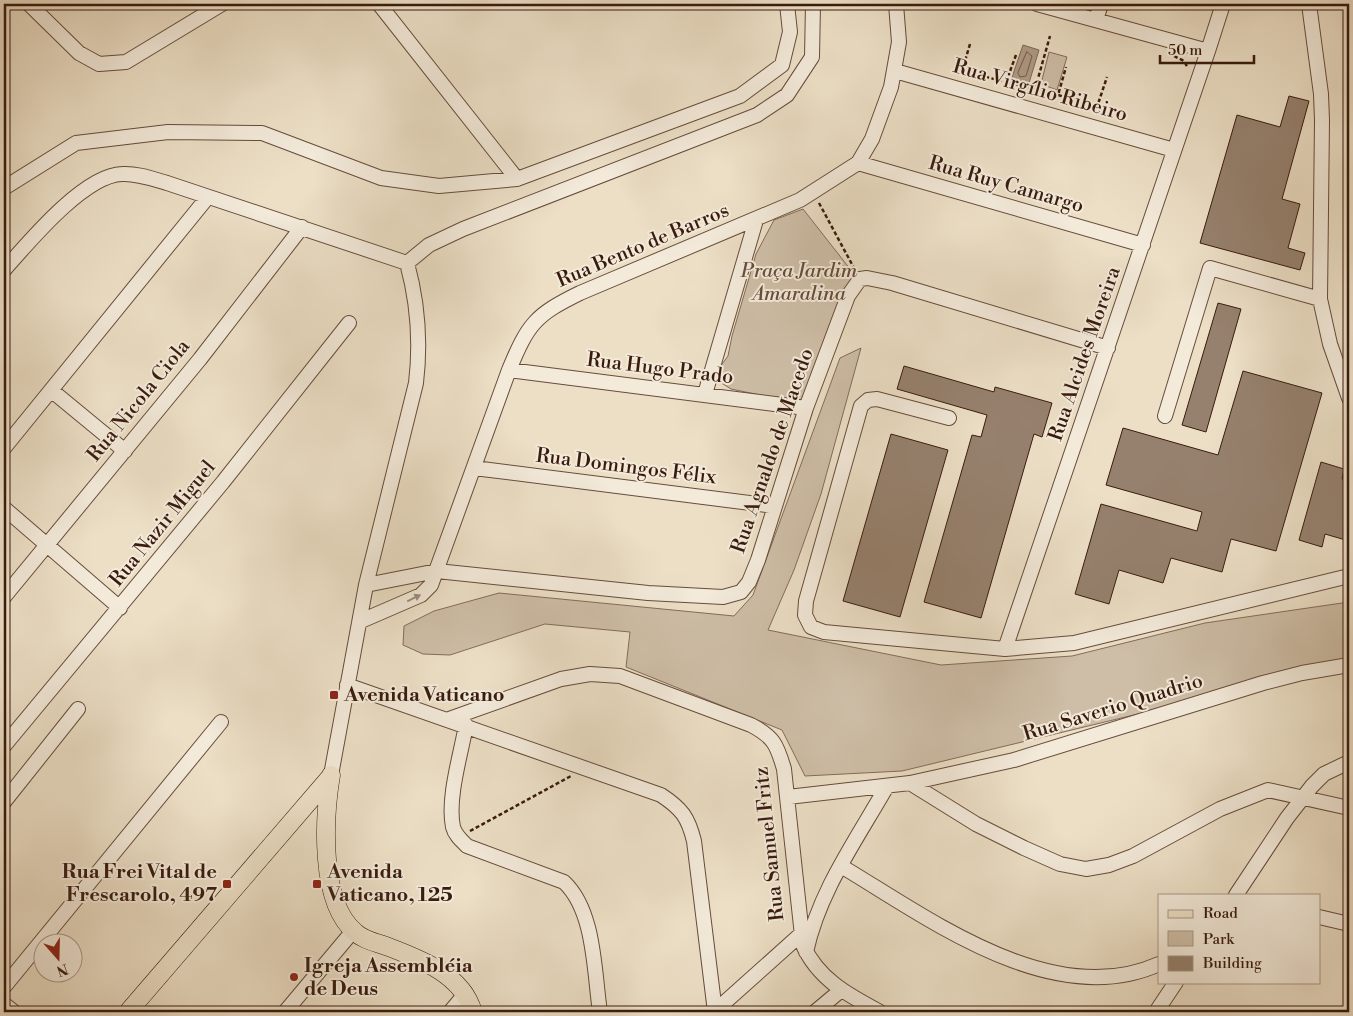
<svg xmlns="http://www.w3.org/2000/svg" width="1353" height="1016" font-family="'Libre Bodoni',serif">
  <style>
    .green { fill: #cebea7; stroke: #846c5a }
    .water { fill: #af9c87; stroke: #806857 }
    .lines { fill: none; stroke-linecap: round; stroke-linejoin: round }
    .shore { stroke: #745c4a; stroke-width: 1 }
    .building { fill: #96816e; stroke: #391b0e }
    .minor-casing { stroke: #664c3c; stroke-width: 16 }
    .major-casing { stroke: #391b0e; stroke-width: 19 }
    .path { stroke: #391b0e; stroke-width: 2.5; stroke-dasharray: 4 2.5; stroke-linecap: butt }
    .minor { stroke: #f3eada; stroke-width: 14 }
    .major { stroke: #ecdfc6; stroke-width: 18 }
    .oneway { fill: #9f8d7e }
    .poi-dot { fill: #8f2418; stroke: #f3eada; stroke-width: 2 }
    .labels { text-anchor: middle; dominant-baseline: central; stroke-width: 4; stroke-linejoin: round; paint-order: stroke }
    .street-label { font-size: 20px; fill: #391b0e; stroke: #f3eada }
    .park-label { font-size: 20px; font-style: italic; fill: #664c3c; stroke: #f3eada }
    .poi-label { font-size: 20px; font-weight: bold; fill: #391b0e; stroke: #f3eada; text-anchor: start }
  </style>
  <rect width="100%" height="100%" fill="#ecdfc6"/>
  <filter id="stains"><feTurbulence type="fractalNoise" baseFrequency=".004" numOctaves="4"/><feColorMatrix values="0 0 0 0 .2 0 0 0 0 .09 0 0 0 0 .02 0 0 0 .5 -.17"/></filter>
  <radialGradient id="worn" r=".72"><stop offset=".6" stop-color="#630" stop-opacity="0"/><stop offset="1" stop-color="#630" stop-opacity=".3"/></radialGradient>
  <!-- green -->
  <path class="green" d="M1049 52 1067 57 1057 90 1041 84Z
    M803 209 854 274 804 404 731 389 715 379 717 371 728 356 732 336 756 254 774 220Z
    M861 348 821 494 794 570 768 630 941 665 1072 656 1205 623 1349 602V663L902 771 805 776 782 730 626 667 630 632 545 624 450 655 423 654 403 645 404 626 434 611 499 593 734 616 753 595 840 358Z"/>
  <!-- water -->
  <path class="water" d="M1023 45 1039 50 1029 83 1011 80Z"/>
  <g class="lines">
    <!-- shore -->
    <path class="shore" d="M1027 52 1032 56 1026 76 1020 77 1018 73Z"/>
  </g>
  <!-- building -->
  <path class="building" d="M1289 96 1309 101 1282 199 1300 204 1288 248 1305 253 1300 270 1200 243 1237 115 1280 127Z
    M1218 303 1241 309 1206 432 1182 425Z
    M904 366 994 392 995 387 1052 403 1042 437 1034 434 981 618 924 602 972 435 981 437 987 415 897 389Z
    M1243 371 1322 393 1276 551 1231 539 1222 572 1171 558 1163 583 1119 570 1109 604 1075 594 1101 504 1197 531 1202 512 1106 485 1123 428 1218 455Z
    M891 434 948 450 900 617 843 601Z
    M1321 462 1344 469 1342 479 1349 480V541L1325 534 1322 547 1299 540Z"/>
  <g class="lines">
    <defs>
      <path id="minor" d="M29 4 79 53 99 64 126 62 222 4
        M379 4 517 179
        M1309 4 1321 94 1322 120 1320 299 1330 344 1349 398
        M1096 20 1101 4
        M1208 51 1223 4
        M895 71 1174 150
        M858 163 1143 245
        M4 188 76 143 168 132 262 133 381 178 439 186 517 179 740 96 782 65 790 32 787 4
        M407 263 429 245 463 229 757 115 787 95 812 57 813 4
        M4 270C28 243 84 175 122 174 137 173 153 179 167 183L407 263
        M509 370 806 408
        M51 390 125 451
        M705 394 756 220
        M1165 416 1210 268 1320 299
        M949 418 877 399 868 400 861 406 806 601 805 615 811 627 824 632 1005 649 1074 643 1349 576
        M4 448 207 198
        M474 468 774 506
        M4 508 120 608
        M366 585 437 571 648 593 723 597 741 592 749 582 758 560 806 408 848 296 860 279 867 278 892 283 1108 348
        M4 597 200 359 302 227
        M361 621 421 595 431 585 509 370C528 324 535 315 580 293L800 200 858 163 872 139 891 87 899 42 896 4
        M1005 649 1208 51 1037 4
        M347 685 661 795C682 809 688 817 694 841L715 1012
        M449 719 561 679 590 674 620 676 751 725C774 737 777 745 784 769L803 945C818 979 848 995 880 1012
        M466 725C461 754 447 798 453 827 455 835 461 840 467 846L564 882C595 911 594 972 600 1012
        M4 746 223 482 349 323
        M331 775 366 585 416 383C421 341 418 303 407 263
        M910 783 976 824 1024 848 1060 864 1086 869 1109 865 1133 856 1220 809 1268 790 1349 808
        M788 797 910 783 1014 760 1263 683 1302 673 1349 665
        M4 802 78 709
        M841 866C928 918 1053 1012 1159 964
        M1236 895 1287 818 1312 786 1324 774 1349 762
        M1319 917 1349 924
        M806 952C819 891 857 839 887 786
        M4 987 221 722
        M4 1004 14 1012
        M285 1012 353 931
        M450 1012 466 993
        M714 1012 800 935
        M815 1012 840 991
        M1156 1012 1176 982"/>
      <path id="major" d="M331 775C324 817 319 902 355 932 363 940 375 942 386 946 420 959 462 974 473 1012
        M128 1012 331 776"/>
    </defs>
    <!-- minor casing -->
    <use href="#minor" class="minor-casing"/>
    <!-- major casing -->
    <use href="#major" class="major-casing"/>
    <!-- path -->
    <path class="path" d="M1009 4 1027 9
      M970 44 962 71 1006 82
      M1016 55 1006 82 1035 89 1050 36
      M1174 56 1184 61 1188 68
      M1035 89 1058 95 1066 67
      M1058 95 1097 107 1107 77
      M819 203 854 268
      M470 831 571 776"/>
    <!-- minor -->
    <use href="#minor" class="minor"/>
    <!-- major -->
    <use href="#major" class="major"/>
  </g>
  <!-- one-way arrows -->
  <defs><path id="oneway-solid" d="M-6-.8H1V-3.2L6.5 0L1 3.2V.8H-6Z" transform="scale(1.25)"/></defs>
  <use class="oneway" href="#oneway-solid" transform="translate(414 598) rotate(-26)"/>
  <!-- markers -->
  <g class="poi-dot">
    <rect x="329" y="690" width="10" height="10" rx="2.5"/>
    <rect x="222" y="879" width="10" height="10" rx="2.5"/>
    <rect x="312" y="879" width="10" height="10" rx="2.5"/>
    <circle cx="294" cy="977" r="5"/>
  </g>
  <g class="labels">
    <!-- street labels -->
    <g class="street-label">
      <text transform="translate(1040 91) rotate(16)">Rua Virgílio Ribeiro</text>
      <text transform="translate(1006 185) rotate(16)">Rua Ruy Camargo</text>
      <text transform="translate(643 246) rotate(-23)">Rua Bento de Barros</text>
      <text transform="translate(1085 354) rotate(-71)">Rua Alcides Moreira</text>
      <text transform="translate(660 369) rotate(7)">Rua Hugo Prado</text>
      <text transform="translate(139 401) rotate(-51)">Rua Nicola Ciola</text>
      <text transform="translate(773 451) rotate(-71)">Rua Agnaldo de Macedo</text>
      <text transform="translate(626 467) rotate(7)">Rua Domingos Félix</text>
      <text transform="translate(163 524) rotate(-51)">Rua Nazir Miguel</text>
      <text transform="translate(1113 708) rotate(-17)">Rua Saverio Quadrio</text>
      <text transform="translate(770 844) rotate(-96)">Rua Samuel Fritz</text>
    </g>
    <!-- park labels -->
    <g class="park-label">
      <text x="799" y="271">Praça Jardim<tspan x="799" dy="23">Amaralina</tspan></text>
    </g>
    <!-- poi labels -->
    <g class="poi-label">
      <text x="344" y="695">Avenida Vaticano</text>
      <text x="217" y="872" text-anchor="end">Rua Frei Vital de<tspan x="217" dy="23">Frescarolo, 497</tspan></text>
      <text x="327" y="872">Avenida<tspan x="327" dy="23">Vaticano, 125</tspan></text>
      <text x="304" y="966">Igreja Assembléia<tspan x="304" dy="23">de Deus</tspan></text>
    </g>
  </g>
  <!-- margin -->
  <rect width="1353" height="1016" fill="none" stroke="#ecdfc6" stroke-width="20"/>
  <rect x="5" y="5" width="1343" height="1006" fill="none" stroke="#391b0e" stroke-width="2.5"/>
  <rect x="10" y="10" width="1333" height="996" fill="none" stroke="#391b0e"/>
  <!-- legend -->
  <rect x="1158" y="894" width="162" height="90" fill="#f3eada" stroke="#a99788"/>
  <rect x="1168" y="910" width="25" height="8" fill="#ecdfc6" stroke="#a99788"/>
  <text x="1203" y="918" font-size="15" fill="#391b0e">Road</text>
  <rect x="1168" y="931" width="25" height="15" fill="#cebea7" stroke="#a99788"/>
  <text x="1203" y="944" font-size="15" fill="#391b0e">Park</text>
  <rect x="1168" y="956" width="25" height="15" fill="#96816e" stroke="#a99788"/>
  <text x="1203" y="968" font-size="15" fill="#391b0e">Building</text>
  <!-- north arrow -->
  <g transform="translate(58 958) rotate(160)"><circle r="24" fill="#f3eada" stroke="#a99788"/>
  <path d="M0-4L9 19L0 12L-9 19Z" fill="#8f2418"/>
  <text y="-8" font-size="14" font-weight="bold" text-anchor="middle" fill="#391b0e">N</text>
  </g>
  <!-- scale -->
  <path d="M1160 55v8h94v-8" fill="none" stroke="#391b0e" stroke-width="2.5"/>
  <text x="1168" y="55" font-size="15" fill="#391b0e" stroke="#f3eada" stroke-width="4" paint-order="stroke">50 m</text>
  <rect width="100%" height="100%" filter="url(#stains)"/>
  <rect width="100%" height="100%" fill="url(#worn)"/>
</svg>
